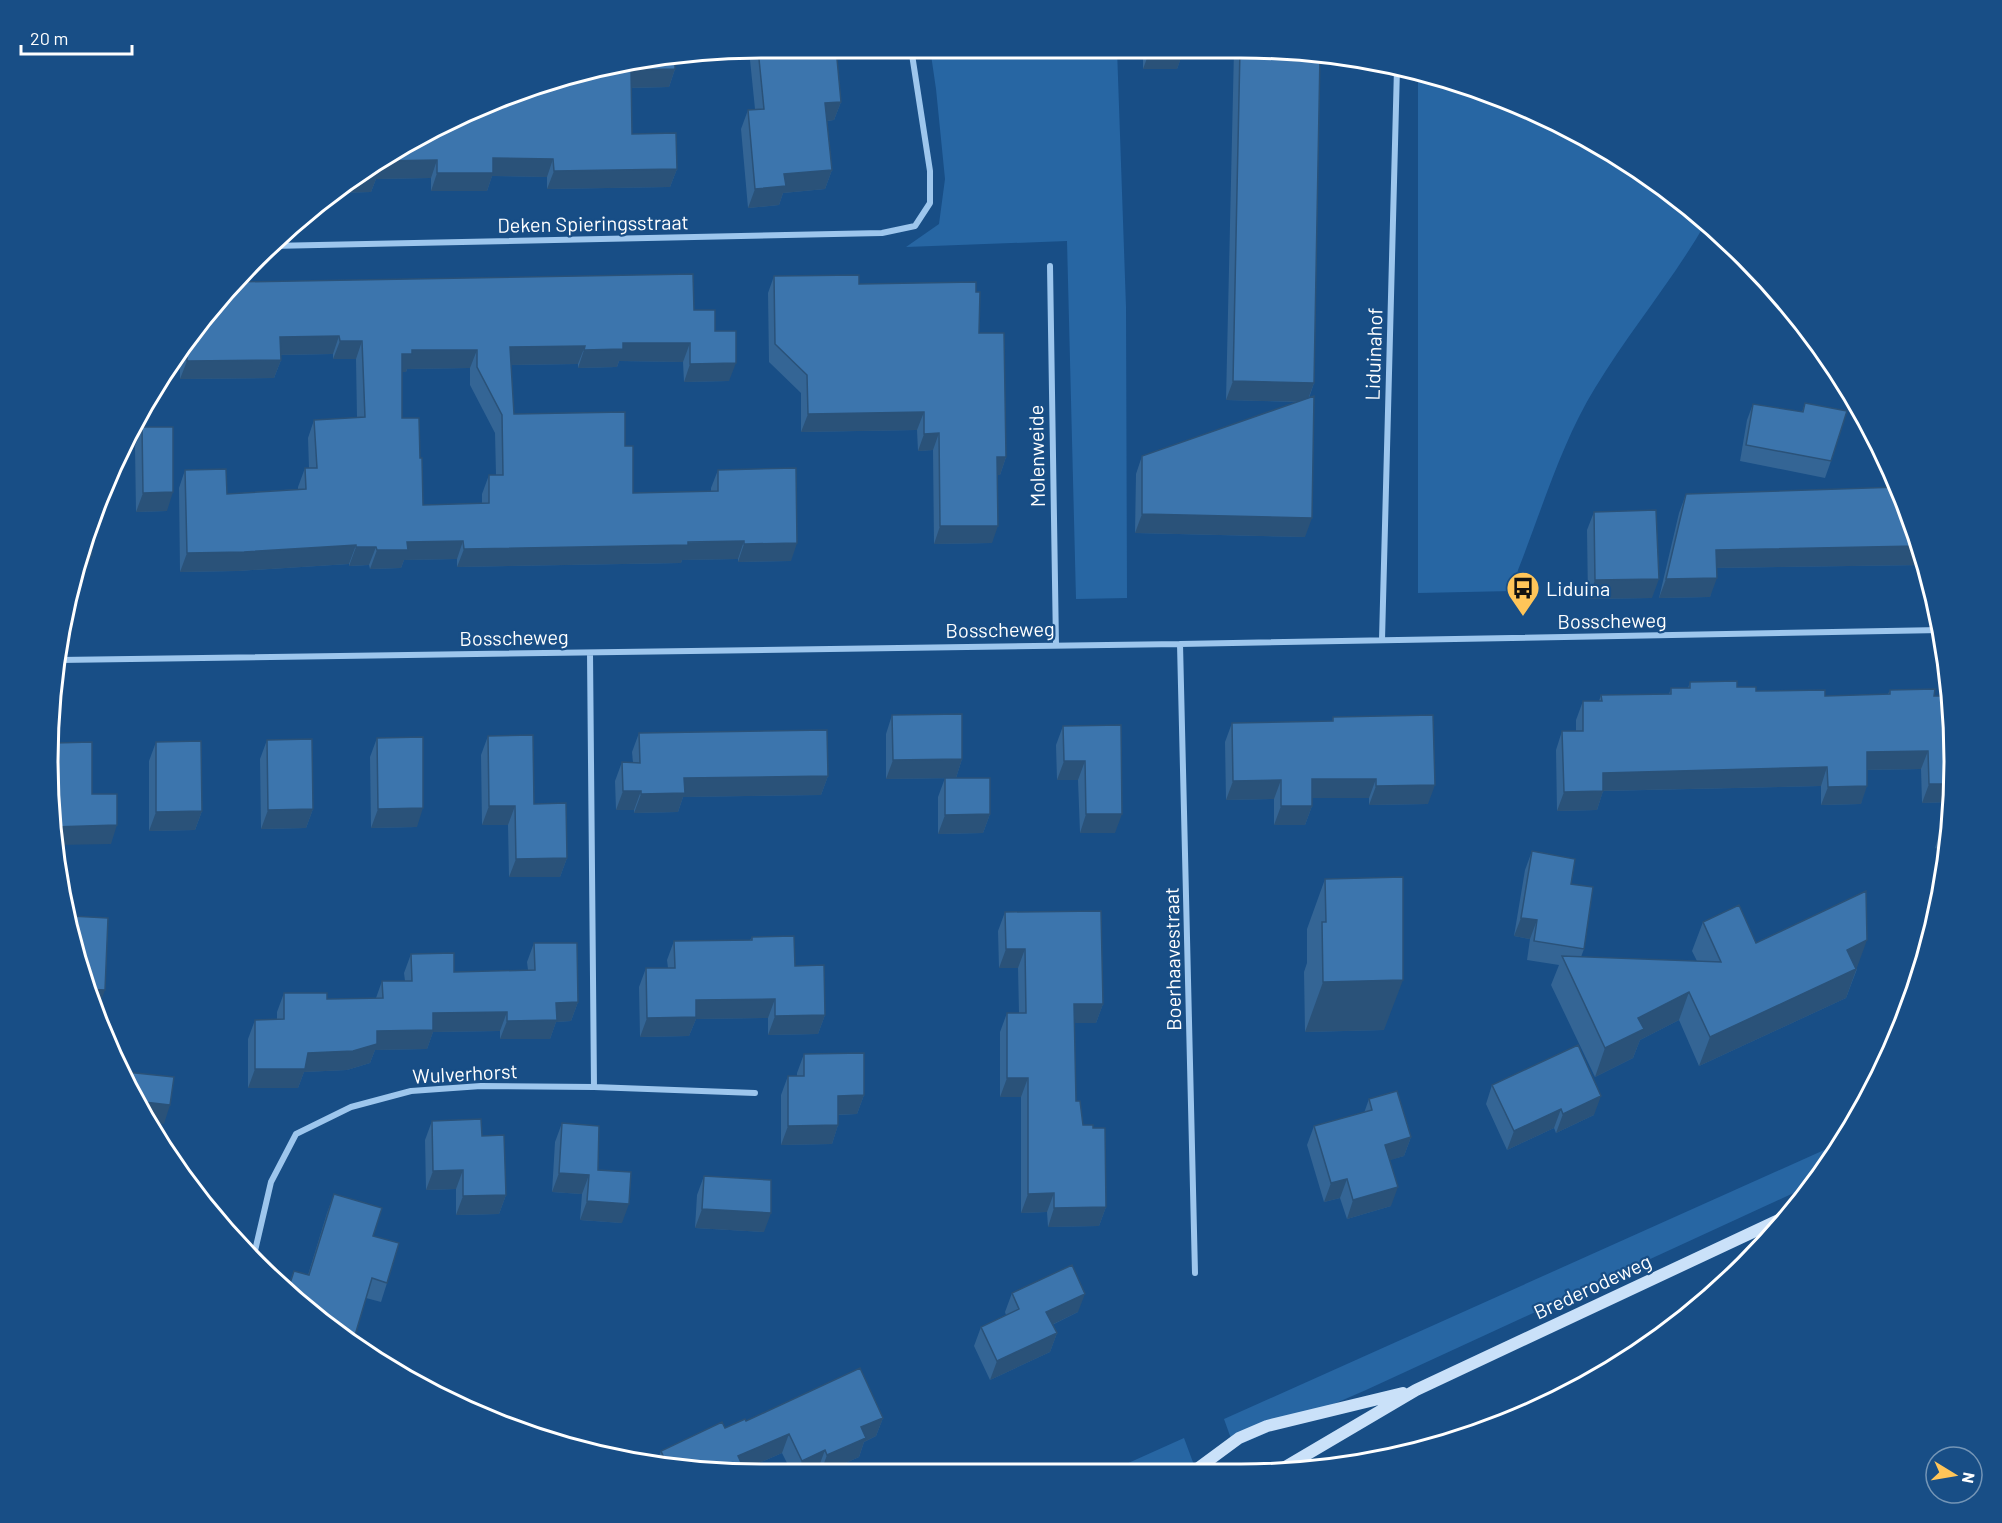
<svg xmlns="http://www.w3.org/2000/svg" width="2002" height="1523" font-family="Barlow,sans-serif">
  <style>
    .green { fill: #2766a3 }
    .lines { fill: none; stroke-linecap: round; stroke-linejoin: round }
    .street { stroke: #9dc6ed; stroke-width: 6 }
    .secondary { stroke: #cae1f9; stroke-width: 12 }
    .wall { fill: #346595; fill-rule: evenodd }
    .shaded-wall { fill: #2a5279 }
    .building { fill: #3c75ad; stroke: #2a5279; stroke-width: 1.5; fill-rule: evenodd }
    .labels { text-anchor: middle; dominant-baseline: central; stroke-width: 4.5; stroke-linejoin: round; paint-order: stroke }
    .street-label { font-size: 20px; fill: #fff; stroke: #184e86 }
    .poi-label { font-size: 20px; fill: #fff; stroke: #184e86; text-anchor: start }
    .rim { fill: none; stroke: #fff; stroke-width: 3 }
  </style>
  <rect width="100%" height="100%" fill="#184e86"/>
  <!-- green -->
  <path class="green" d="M930 48 1117 49 1126 307 1127 598 1076 599 1067 241 906 247 939 224 945 179 936 89Z
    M1418 71 1556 121 1637 168 1705 224C1672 281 1629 332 1595 388 1562 441 1541 512 1518 570L1513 591 1418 593Z
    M1842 1142 1834 1158 1813 1184 1366 1390 1234 1447 1224 1419Z
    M1184 1438 1194 1465 1185 1469H1115Z"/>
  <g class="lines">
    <!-- street -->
    <path class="street" d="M270 246 882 233 915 226 930 203V171L911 48
      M1050 266 1056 645
      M1382 640 1397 68
      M1180 644 1195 1273
      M590 653 594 1087
      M59 660 1180 644 1941 630
      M254 1255 271 1182 296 1134 351 1107 411 1091 481 1086 594 1087 755 1093"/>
    <!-- secondary -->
    <path class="secondary" d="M1197 1469 1239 1438 1267 1426 1403 1393
      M1282 1469 1416 1390 1785 1217"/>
  </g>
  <!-- wall -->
  <path class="wall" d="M762 48 841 102 834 120 827 121 832 170 825 189 783 193 779 205 748 208 741 129 748 110 755 109 749 50Z
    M1143 49H1184L1177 69H1143Z
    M1234 49 1287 50 1314 383 1309 398 1305 537 1135 533 1136 474 1142 456 1299 402 1226 400Z
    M675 59V69L669 87 631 88 632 134 677 169 670 187 547 189V177L492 176 487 191H431V178L376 179 371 192 336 193 404 144 576 72Z
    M774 276 859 284 979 333 1006 457 1000 475H997L992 543 934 544 933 450 918 451 917 430 801 432V393L769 362 768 293Z
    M225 291 694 310 715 331 729 381 684 382 683 362 619 361 617 367 578 368V364L511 365 514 414 625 446 633 493 711 491V488L718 470 791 561 738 562V559L682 560 681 563 457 567V559L404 560 401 568 370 569 369 565 349 566V564L238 571 180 572 179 488 185 470 227 494 298 489V487L305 468H309L308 438 314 420 357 418 356 359H333V354L281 355V360L274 378 180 379V359ZM470 368V385L495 433 496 475H489L482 494V503L423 505 420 458 402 418V372H406L407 369Z
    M1805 403 1831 461 1825 478 1740 461 1747 420 1753 404 1802 412Z
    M142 427 167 511 136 512 135 446Z
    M1893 476 1900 488 1923 565 1717 568 1710 597 1659 598 1679 513 1686 494 1891 488Z
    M1594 512 1652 598 1588 599 1587 530Z
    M1927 579 1931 592H1928Z
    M1690 682 1737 687 1756 691 1825 696 1888 694 1890 690 1934 696 1954 761 1945 852 1935 848 1949 802 1922 803 1921 769 1867 770 1861 804 1821 805V786L1603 791 1597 810 1557 811 1556 750 1562 731H1576V720L1583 701H1599L1601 695 1669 694 1671 688H1688Z
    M892 715 962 759 956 778 886 779V734Z
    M1333 717 1428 804 1369 805V798H1312V806L1305 825H1274V799L1226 800 1225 742 1232 723 1332 721Z
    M1121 725 1115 833H1080L1078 780H1057L1056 745 1063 726Z
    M639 733 828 776 821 795 683 797 678 812 634 813V810H616L615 781 622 762 633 763 632 752Z
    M488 736 534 804 567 858 560 877H509L508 825H482L481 755Z
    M377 738 417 827 371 828 370 757Z
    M267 740 313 809 306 828 261 829 260 759Z
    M156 742 202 811 195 830 149 831V761Z
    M945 778 990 814 983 833 938 834V797Z
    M1532 851 1571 884 1584 949 1581 957 1697 961 1692 951 1703 922 1756 943 1857 969 1846 998 1699 1066 1679 1020 1640 1040 1633 1058 1595 1077 1551 985 1559 965 1527 960 1530 939 1514 936 1525 870Z
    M1325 879 1384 1030 1305 1032 1304 972 1307 963V929Z
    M1005 912 1103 1004 1096 1023H1074L1076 1101 1106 1207 1099 1226 1048 1227 1047 1212 1021 1213V1097H1000V1032L1007 1013H1019L1018 968H999L998 931Z
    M752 937 795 966 825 1015 818 1034 768 1035V1018L696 1019 689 1036 640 1037 639 987 646 968H668L667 960 674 941 750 940Z
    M534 943 578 1002 571 1021 556 1022 550 1039H500V1031L433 1032 427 1049 375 1050 370 1063 347 1070 304 1072 298 1088H248V1039L255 1020H277V1012L284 993 327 999 376 998 382 981H405L404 973 411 954 454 972 528 970 527 962Z
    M804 1054 864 1095 857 1114 838 1115V1125L832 1144 781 1145V1095L788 1076H797V1073Z
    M1492 1085 1594 1115 1556 1133 1554 1128 1507 1150 1486 1104Z
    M1369 1099 1411 1137 1404 1156 1389 1160 1391 1206 1347 1219 1340 1198 1324 1202 1307 1145 1314 1126 1364 1113Z
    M432 1121 482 1136 506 1195 499 1214 456 1215V1189L426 1190 425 1140Z
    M562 1123 598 1170 622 1223 580 1220 582 1194 552 1192 555 1142Z
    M704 1176 764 1232 695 1228 697 1195Z
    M334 1194 373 1236 387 1283 381 1302 366 1298H291L286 1292 294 1271 308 1275 327 1213Z
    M1012 1293 1078 1312 1052 1325 1057 1333 1050 1352 990 1380 974 1346 981 1327 1006 1315 1005 1312Z
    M883 1418 876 1436 864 1442 859 1457 832 1469H790L782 1453 745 1469H668L655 1466 661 1451 746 1421Z"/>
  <!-- shaded-wall -->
  <path class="shaded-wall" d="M1150 50H1184L1177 69H1143Z
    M675 69 669 87 624 88 631 70Z
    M841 102 834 120 818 122 825 103Z
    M493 158 553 159 547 177 492 176 487 191H431L437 173Z
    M437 160 431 178 376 179 371 192 336 193 380 161Z
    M677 169 670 187 547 189 554 171Z
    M832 170 825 189 783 193 779 205 748 208 755 189 784 174Z
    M339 336 333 354 274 355 280 337Z
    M340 341H362L356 359H333Z
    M623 343H690L683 362 619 361 617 367 578 368 584 350Z
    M585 346 578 364 503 365 510 347Z
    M412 350H477L470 368 407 369 406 372H396L402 354Z
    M281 360 274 378 180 379 187 361Z
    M736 363 729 381 684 382 690 364Z
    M1233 381 1314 383 1307 402 1226 400Z
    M924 412 917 430 801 432 808 414Z
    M939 433 933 450 918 451 924 434Z
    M997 457H1006L1000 475H991Z
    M173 492 167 511 136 512 143 493Z
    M1142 514 1312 518 1305 537 1135 533Z
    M940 526H998L992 543 934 544Z
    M463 541 457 559 404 560 401 568 370 569 377 550 407 542Z
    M744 541 738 559 682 560 681 563 457 567 464 549Z
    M797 543 791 561 738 562 744 544Z
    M356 545 349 564 238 571 180 572 187 553Z
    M1917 546 1923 565 1710 568 1716 550Z
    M356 547H376L369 565 349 566Z
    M85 555H92L85 573 78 574Z
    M1717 578 1710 597 1659 598 1666 579Z
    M1659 579 1652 598 1588 599 1595 580Z
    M1928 751 1921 769 1860 770 1867 752Z
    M962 759 956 778 886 779 893 760Z
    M1064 761H1085L1078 780H1057Z
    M1827 767 1821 786 1596 791 1603 773Z
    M828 776 821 795 683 797 678 812 634 813 641 794 684 778Z
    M1312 779H1376L1369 798H1305Z
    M1281 780 1274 799 1226 800 1233 781Z
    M1929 784H1952L1950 798 1949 802 1922 803Z
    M1435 785 1428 804 1369 805 1376 786Z
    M1867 786 1861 804 1821 805 1828 787Z
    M623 791H641L634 810H616Z
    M1603 791 1597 810 1557 811 1564 792Z
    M489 806H515L508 825H482Z
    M1281 806H1312L1305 825H1274Z
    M423 808 417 827 371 828 378 809Z
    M313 809 306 828 261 829 268 810Z
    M202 811 195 830 149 831 156 812Z
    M990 814 983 833 938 834 945 815Z
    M1086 814H1122L1115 833H1080Z
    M117 825 111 844 57 845 53 827Z
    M567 858 560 877H509L516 859Z
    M1521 918 1537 920 1530 939 1514 936Z
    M1867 940 1846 998 1699 1066 1710 1037 1847 950Z
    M1006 949H1025L1018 968H999Z
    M1403 980 1384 1030 1305 1032 1323 982Z
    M86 989 105 990 98 1009H95Z
    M1689 992 1679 1020 1640 1040 1633 1058 1595 1077 1605 1048 1638 1018Z
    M775 999 768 1018 696 1019 689 1036 640 1037 647 1018 696 1000Z
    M578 1002 571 1021 556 1022 550 1039H500L507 1021 556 1003Z
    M1074 1004H1103L1096 1023H1067Z
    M507 1012 500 1031 433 1032 427 1049 375 1050 370 1063 347 1070 304 1072 298 1088H248L255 1069 433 1013Z
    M825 1015 818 1034 768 1035 775 1016Z
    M1007 1078H1028L1021 1097H1000Z
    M864 1095 857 1114 831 1115 838 1096Z
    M1601 1096 1594 1115 1556 1133 1563 1114Z
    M145 1102 170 1105 164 1124 151 1122 143 1107Z
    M1561 1109 1554 1128 1507 1150 1514 1131Z
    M838 1125 832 1144 781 1145 788 1126Z
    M1411 1137 1404 1156 1378 1164 1385 1145Z
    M463 1170 456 1189 426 1190 433 1171Z
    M559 1173 589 1175 582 1194 552 1192Z
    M1347 1179 1340 1198 1324 1202 1331 1183Z
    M1398 1187 1391 1206 1347 1219 1353 1200Z
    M1054 1193 1047 1212 1021 1213 1028 1194Z
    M506 1195 499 1214 456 1215 463 1196Z
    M587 1201 629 1204 622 1223 580 1220Z
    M1106 1207 1099 1226 1048 1227 1054 1208Z
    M702 1209 771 1213 764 1232 695 1228Z
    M1085 1294 1078 1312 1039 1331 1046 1312Z
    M1057 1333 1050 1352 990 1380 997 1361Z
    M883 1418 876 1436 864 1442 859 1457 832 1469H822L827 1455 861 1427Z
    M789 1434 782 1453 745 1469H734L738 1456Z
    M825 1450 818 1469H799L802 1461Z"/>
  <!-- building -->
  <path class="building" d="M762 48H836L841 102 825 103 832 170 784 174 786 186 755 189 748 110 764 109 758 49Z
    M1150 49H1184V50H1150Z
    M1240 49 1287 50 1320 55 1314 383 1233 381Z
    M675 59V69L631 70 632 134 676 133 677 169 554 171 553 159 493 158V173H437V160L380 161 404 144 576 72Z
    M377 163 378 174 361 175Z
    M693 274 694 310H715V331H736V363L690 364V343H623V349L584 350 585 346 510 347 514 414 625 412V446H633V493L718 491V470L796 468 797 543 744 544V541L688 542V545L464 549 463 541 407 542 408 550H377L376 547H356V545L244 552 187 553 185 470 226 469 227 494 306 489 305 468H317L314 420 365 417 362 341H340L339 336 280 337 281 360 187 361V348L225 291 234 282ZM412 350H477V367L502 415 503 475H489V503L423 505 422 458H420L419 418H402V354H412Z
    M859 275V284L976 282V292H980L979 333H1004L1006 457H997L998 526H940L939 433 924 434V412L808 414 807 375 775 344 774 276Z
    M1314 396 1312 518 1142 514V456Z
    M1805 403 1847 411 1831 461 1746 445 1753 404 1803 412Z
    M142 427H173V492L143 493Z
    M1899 487 1917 546 1716 550 1717 578 1666 579 1686 494Z
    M1656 510 1659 579 1595 580 1594 512Z
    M91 535 92 555H85Z
    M1737 681V687H1756V691L1825 690V696L1890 694V690L1935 689 1934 696H1948L1954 761 1952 784H1929L1928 751 1867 752V786L1828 787 1827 767 1603 773V791L1564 792 1562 731H1583V701H1602L1601 695 1671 694V688H1690V682Z
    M962 714V759L893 760 892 715Z
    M1433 715 1435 785 1376 786V779H1312V806H1281V780L1233 781 1232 723 1333 721V717Z
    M1121 725 1122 814H1086L1085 761H1064L1063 726Z
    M827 730 828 776 684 778 685 793 641 794V791H623L622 762 640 763 639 733Z
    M533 735 534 804 566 803 567 858 516 859 515 806H489L488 736Z
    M423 737V808L378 809 377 738Z
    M312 739 313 809 268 810 267 740Z
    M201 741 202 811 156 812V742Z
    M92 742V794H117V825L53 827 50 808 54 743Z
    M945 778H990V814L945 815Z
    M1950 803 1947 832 1942 830Z
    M1532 851 1575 859 1571 884 1593 887 1584 949 1534 941 1537 920 1521 918Z
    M1403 877V980L1323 982 1322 922H1326L1325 879Z
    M1866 891 1867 940 1847 950 1856 969 1710 1037 1689 992 1638 1018 1644 1029 1605 1048 1562 956 1721 962 1703 922 1739 905 1756 943Z
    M1101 911 1103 1004H1074L1076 1101H1080L1083 1125H1093V1128H1105L1106 1207 1054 1208V1193L1028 1194V1078H1007V1013H1026L1025 949H1006L1005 912Z
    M71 916 108 918 105 990 86 989Z
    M794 936 795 966 824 965 825 1015 775 1016V999L696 1000V1017L647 1018 646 968H675L674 941 752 940V937Z
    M534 943H577L578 1002 556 1003 557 1020 507 1021V1012L433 1013V1030L377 1031V1044L353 1051 308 1053 305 1069H255V1020L284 1019V993H327V999L383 998 382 981H412L411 954 454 953V972L535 970Z
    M1578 1045 1601 1096 1563 1114 1561 1109 1514 1131 1492 1085Z
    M864 1053V1095L838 1096V1125L788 1126V1076H804V1054Z
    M126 1072 174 1077 170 1105 145 1102 144 1109Z
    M1397 1091 1411 1137 1385 1145 1398 1187 1353 1200 1347 1179 1331 1183 1314 1126 1372 1110 1369 1099Z
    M481 1119 482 1136 504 1135 506 1195 463 1196V1170L433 1171 432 1121Z
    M562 1123 599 1126 598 1170 631 1172 629 1204 587 1201 589 1175 559 1173Z
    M704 1176 771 1180V1213L702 1209Z
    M334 1194 382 1208 373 1236 399 1243 387 1283 372 1278 353 1342 291 1298 287 1293 294 1271 309 1275Z
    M1072 1265 1085 1294 1046 1312 1057 1333 997 1361 981 1327 1019 1309 1012 1293Z
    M860 1368 883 1418 861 1427 866 1438 827 1455 825 1450 802 1461 789 1434 738 1456 744 1469H669L661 1451 722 1422 725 1428 745 1419 746 1421Z"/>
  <!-- icons -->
  <defs>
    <symbol id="bus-pin" viewBox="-11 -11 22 30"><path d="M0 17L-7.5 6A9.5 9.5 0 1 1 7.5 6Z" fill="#ffc559" stroke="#184e86"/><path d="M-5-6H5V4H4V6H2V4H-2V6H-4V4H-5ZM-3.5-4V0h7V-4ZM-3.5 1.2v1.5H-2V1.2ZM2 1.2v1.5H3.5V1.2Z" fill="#111"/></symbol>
  </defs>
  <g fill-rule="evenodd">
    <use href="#bus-pin" x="1504" y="569" width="38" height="52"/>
  </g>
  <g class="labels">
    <!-- street labels -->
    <g class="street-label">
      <text transform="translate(593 223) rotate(-1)">Deken Spieringsstraat</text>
      <text transform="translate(1373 354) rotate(-88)">Liduinahof</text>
      <text transform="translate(1036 456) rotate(-91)">Molenweide</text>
      <text transform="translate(1612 620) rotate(-1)">Bosscheweg</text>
      <text transform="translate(1000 629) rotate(-1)">Bosscheweg</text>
      <text transform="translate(514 637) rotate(-1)">Bosscheweg</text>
      <text transform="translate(1172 959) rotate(-91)">Boerhaavestraat</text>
      <text transform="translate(465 1073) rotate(-3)">Wulverhorst</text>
      <text transform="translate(1592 1286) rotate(-25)">Brederodeweg</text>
    </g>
    <!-- poi labels -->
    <g class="poi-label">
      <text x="1546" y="588">Liduina</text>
    </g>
  </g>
  <!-- crop -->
  <path d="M0 0H2002V1523H0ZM761 58H1241A703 703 0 0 1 1944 761V761A703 703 0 0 1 1241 1464H761A703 703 0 0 1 58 761V761A703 703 0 0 1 761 58Z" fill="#184e86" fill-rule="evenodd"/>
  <path class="rim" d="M761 58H1241A703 703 0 0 1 1944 761V761A703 703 0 0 1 1241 1464H761A703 703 0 0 1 58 761V761A703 703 0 0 1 761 58Z"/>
  <!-- north arrow -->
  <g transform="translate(1954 1475) rotate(101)"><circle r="28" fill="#184e86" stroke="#7495b6" stroke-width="1.5"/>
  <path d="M0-4.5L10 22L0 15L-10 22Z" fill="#ffc559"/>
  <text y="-9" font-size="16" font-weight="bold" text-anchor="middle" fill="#ffffff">N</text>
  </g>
  <!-- scale -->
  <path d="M21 45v9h111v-9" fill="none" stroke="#ffffff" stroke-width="3"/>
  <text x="30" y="45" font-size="18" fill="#ffffff" stroke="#184e86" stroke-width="4.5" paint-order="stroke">20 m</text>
</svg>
